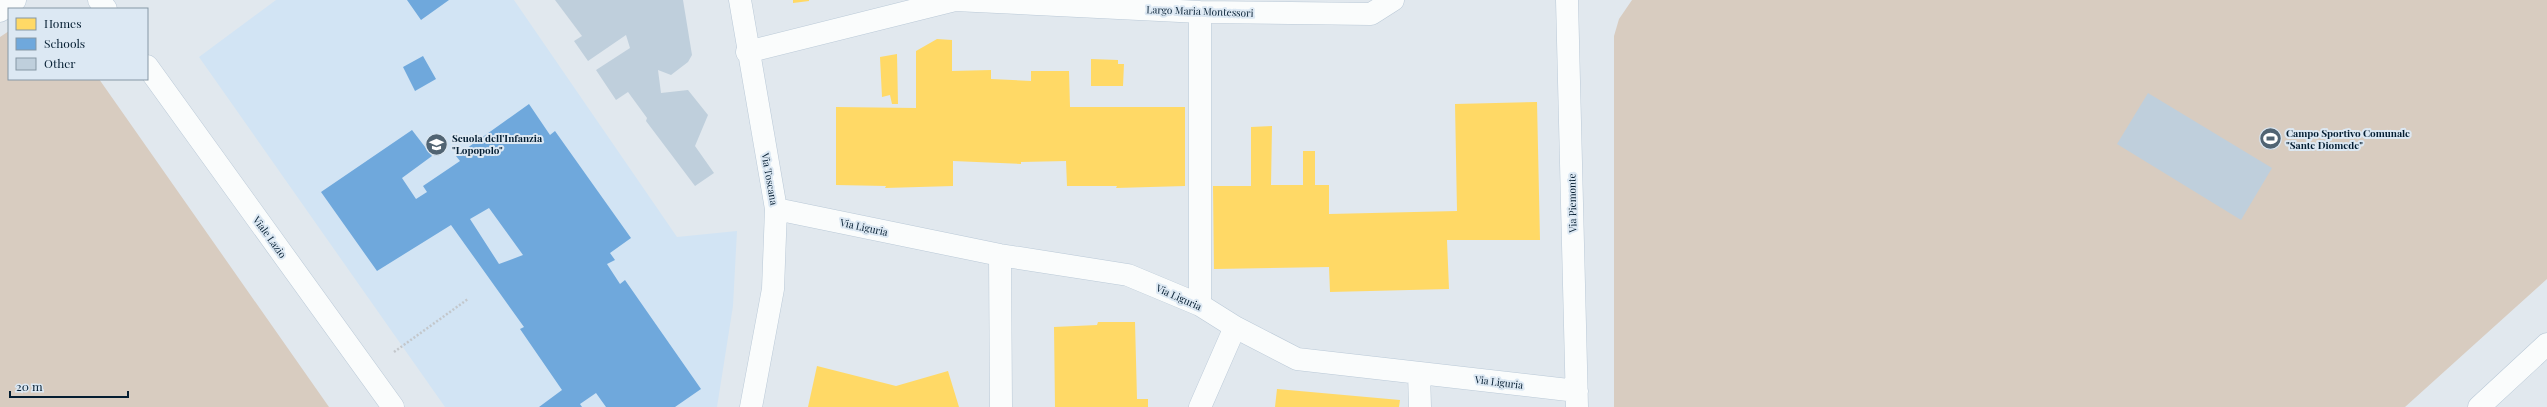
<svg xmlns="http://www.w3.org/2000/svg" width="2547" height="407" font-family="'Playfair Display',serif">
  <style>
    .built { fill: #d2e4f4 }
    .green { fill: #d8ccc0 }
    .homes { fill: #ffd966 }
    .schools { fill: #6fa8dc; fill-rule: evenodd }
    .building { fill: #bfcfdc }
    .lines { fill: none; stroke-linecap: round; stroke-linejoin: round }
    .minor-casing { stroke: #bac9d7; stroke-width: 23 }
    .path { stroke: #c3c7cb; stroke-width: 2.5; stroke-dasharray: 2 2; stroke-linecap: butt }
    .minor { stroke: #fafcfc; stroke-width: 22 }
    .labels { text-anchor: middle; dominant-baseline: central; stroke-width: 4; stroke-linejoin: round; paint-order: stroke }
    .street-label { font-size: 10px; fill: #041d31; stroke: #dce8f3 }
    .poi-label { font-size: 10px; font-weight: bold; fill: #041d31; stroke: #dce8f3; text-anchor: start }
  </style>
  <rect width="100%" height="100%" fill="#e1e8ee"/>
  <!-- built -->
  <path class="built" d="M276 0H514L677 237 737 231 733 306 717 407H445L199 57Z"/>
  <!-- green -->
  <path class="green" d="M1632 0H2547V279L2405 407H1614V36L1619 19Z
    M9 31V79H99L329 407H0V37Z"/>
  <!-- homes -->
  <path class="homes" d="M793 0H809V1L793 3Z
    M937 39 952 40V71L991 70V79L1031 81V71H1069L1070 107H1185V186L1116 188 1117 186H1067L1066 161 1021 162V164L953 161V186L885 188 886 186 836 185V107L916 108V51Z
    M897 54 898 104H892L890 95 882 97 880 57Z
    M1091 59 1118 60V64H1124L1123 86H1091Z
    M1537 102 1540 240H1447L1449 289 1330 292 1329 267 1214 269 1213 186H1251V127L1272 126 1271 185H1303V151H1315V185H1329V214L1457 211 1455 104Z
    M1098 322H1135L1137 399H1148V407H1055L1054 327 1097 325Z
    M817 366 896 386 948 371 959 407H808Z
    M1277 389 1400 400 1399 407H1275Z"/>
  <!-- schools -->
  <path class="schools" d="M407 0H449L421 20Z
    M423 56 436 79 415 91 403 67Z
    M529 104 550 135 555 131 631 238 610 253 615 260 607 264 620 284 625 280 701 389 675 407H606L596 393 580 404 582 407H539L562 390 520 329 524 327 451 225 377 271 321 192 412 130 432 156 402 178 416 199 427 192 423 186 460 161 456 156ZM489 208 523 255 499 264 470 219Z"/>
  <!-- building -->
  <path class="building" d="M555 0H683L692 55 688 62 671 75 658 70 661 93 688 90 708 115 695 146 714 173 695 186 646 121 647 118 628 92 616 100 596 70 630 48 626 35 588 61 574 41 582 36Z
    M2148 93 2272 168 2241 220 2117 144Z"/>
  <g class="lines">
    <defs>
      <path id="minor" d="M99 0 106 9
        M740 0 776 209 773 289 751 407
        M955 0 1200 12 1371 14 1393 0
        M1567 0 1577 407
        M0 11 15 0
        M747 52 955 0
        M147 66 393 407
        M776 209 1000 255 1128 275 1200 305 1235 327 1297 359 1577 391
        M1000 255 1001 407
        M1200 305V12
        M1419 373 1420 407
        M1200 407 1235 327
        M2479 407 2547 344"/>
    </defs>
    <!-- minor casing -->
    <use href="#minor" class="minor-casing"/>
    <!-- path -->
    <path class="path" d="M394 352 468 299"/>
    <!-- minor -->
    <use href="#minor" class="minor"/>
  </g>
  <!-- icons -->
  <defs>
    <symbol id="stadium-disc" viewBox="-11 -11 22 22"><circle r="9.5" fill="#516473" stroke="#dce8f3"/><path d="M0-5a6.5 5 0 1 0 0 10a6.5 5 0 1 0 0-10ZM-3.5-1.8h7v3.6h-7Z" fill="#fff"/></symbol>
    <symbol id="school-disc" viewBox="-11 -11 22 22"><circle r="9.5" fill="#516473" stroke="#dce8f3"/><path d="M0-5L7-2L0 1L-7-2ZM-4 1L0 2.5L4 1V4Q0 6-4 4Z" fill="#fff"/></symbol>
  </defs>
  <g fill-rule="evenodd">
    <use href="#stadium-disc" x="2258" y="126" width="25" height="25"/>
    <use href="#school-disc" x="424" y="132" width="25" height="25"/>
  </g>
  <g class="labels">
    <!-- street labels -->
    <g class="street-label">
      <text transform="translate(1200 11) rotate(2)">Largo Maria Montessori</text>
      <text transform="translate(770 179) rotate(80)">Via Toscana</text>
      <text transform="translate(1572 203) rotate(-91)">Via Piemonte</text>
      <text transform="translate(864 227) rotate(12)">Via Liguria</text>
      <text transform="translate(270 237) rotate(54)">Viale Lazio</text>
      <text transform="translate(1179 297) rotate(24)">Via Liguria</text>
      <text transform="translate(1499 382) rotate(7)">Via Liguria</text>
    </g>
    <!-- poi labels -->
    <g class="poi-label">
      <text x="2286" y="133">Campo Sportivo Comunale<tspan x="2286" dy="12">"Sante Diomede"</tspan></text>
      <text x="452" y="138">Scuola dell'Infanzia<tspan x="452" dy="12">"Lopopolo"</tspan></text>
    </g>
  </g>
  <!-- legend -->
  <rect x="8" y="8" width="140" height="72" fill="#dce8f3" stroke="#8697a5"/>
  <rect x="16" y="18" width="20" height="12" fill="#ffd966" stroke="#8697a5"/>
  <text x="44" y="28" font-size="12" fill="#041d31">Homes</text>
  <rect x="16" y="38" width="20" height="12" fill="#6fa8dc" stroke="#8697a5"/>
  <text x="44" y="48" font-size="12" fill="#041d31">Schools</text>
  <rect x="16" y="58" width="20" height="12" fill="#bfcfdc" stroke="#8697a5"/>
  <text x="44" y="68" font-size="12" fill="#041d31">Other</text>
  <!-- scale -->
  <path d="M10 391v6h118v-6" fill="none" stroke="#041d31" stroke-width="2"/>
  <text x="16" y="391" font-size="12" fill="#041d31" stroke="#dce8f3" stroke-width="3" paint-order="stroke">20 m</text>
</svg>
